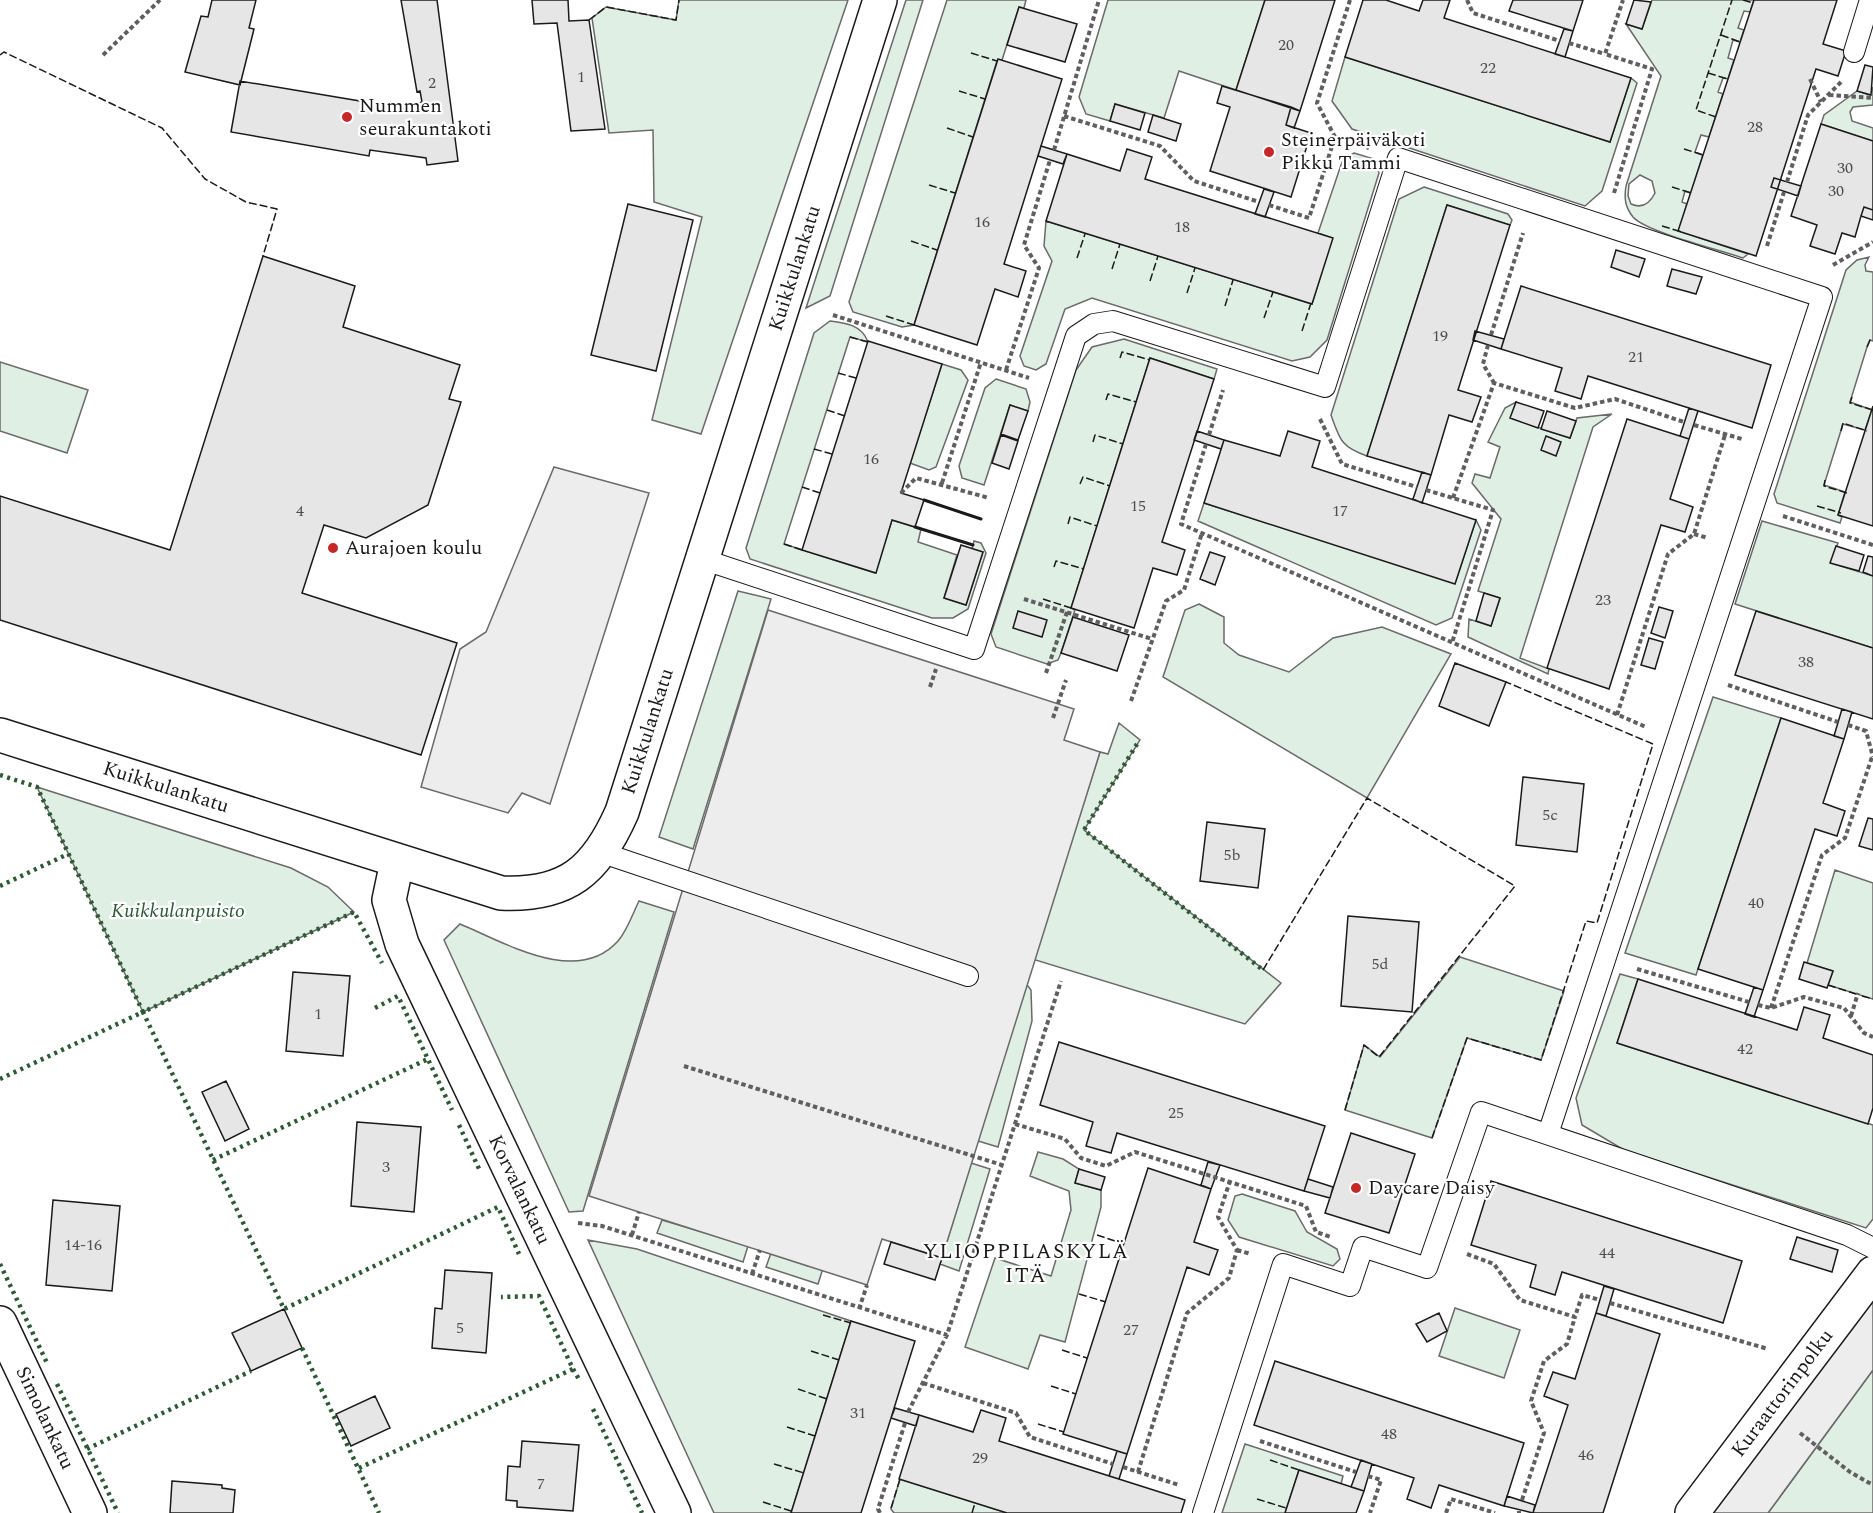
<svg xmlns="http://www.w3.org/2000/svg" width="1873" height="1513" font-family="Spectral,serif">
  <style>
    .green { fill: #e0efe3; stroke: #6a6a6a; stroke-width: 1.5; fill-rule: evenodd }
    .parking { fill: #ededed; stroke: #6a6a6a; stroke-width: 1.5 }
    .building { fill: #e6e6e6; stroke: #1a1a1a; stroke-width: 1.5 }
    .lines { fill: none; stroke-linecap: round; stroke-linejoin: round }
    .service-casing { stroke: #1a1a1a; stroke-width: 22 }
    .minor-casing { stroke: #1a1a1a; stroke-width: 36 }
    .tertiary-casing { stroke: #1a1a1a; stroke-width: 36 }
    .path { stroke: #5f5f5f; stroke-width: 4; stroke-dasharray: 4.5 3; stroke-linecap: butt }
    .service { stroke: #fff; stroke-width: 20 }
    .minor { stroke: #fff; stroke-width: 33 }
    .tertiary { stroke: #fff; stroke-width: 33 }
    .hedge { stroke: #2b5a34; stroke-width: 4.5; stroke-dasharray: 3 4.5; stroke-linecap: butt }
    .fence { stroke: #1a1a1a; stroke-width: 1.5; stroke-dasharray: 8 3; stroke-linecap: butt }
    .wall { stroke: #1a1a1a; stroke-width: 3 }
    .poi-dot { fill: #c62828; stroke: #fff; stroke-width: 2 }
    .labels { text-anchor: middle; dominant-baseline: central; stroke-width: 4.5; stroke-linejoin: round; paint-order: stroke }
    .number-label { font-size: 16px; fill: #4d4d4d }
    .poi-label { font-size: 20px; fill: #1a1a1a; stroke: #fff; text-anchor: start }
    .street-label { font-size: 20px; fill: #1a1a1a; stroke: #fff }
    .park-label { font-size: 20px; font-style: italic; fill: #2b5a34; stroke: #fff }
    .neighbourhood-label { font-size: 21px; letter-spacing: 1.5px; fill: #1a1a1a; stroke: #fff }
  </style>
  <rect width="100%" height="100%" fill="#fff"/>
  <!-- green -->
  <path class="green" d="M679 0H848L701 434 652 420 702 217 654 202 653 130 609 133 592 18 606 7 676 20Z
    M906 0H923L830 296 806 308Z
    M947 0H1026L1024 8 1019 7 1002 60 997 61 914 325 902 327 853 312 849 302Z
    M1108 0H1265L1236 90 1179 71 1164 118 1115 104 1110 121 1086 114 1079 97Z
    M1652 0H1754L1750 12 1744 11 1738 28 1744 30 1740 42 1733 40 1728 58 1734 60 1728 79 1723 78 1718 92 1723 94 1709 137 1701 135 1695 152 1703 155 1691 193 1685 191 1682 202 1687 204 1679 231 1748 254 1743 258C1720 250 1646 232 1633 217 1625 207 1624 198 1626 186L1661 76 1626 24 1642 29ZM1640 175 1652 181 1655 193C1650 203 1642 209 1631 204L1628 196 1629 184Z
    M1345 57 1610 142 1631 78 1637 83 1602 191 1585 206 1352 129 1332 101Z
    M1873 87V105L1853 107 1850 112 1852 121 1873 128V141L1821 124 1824 115 1857 91 1870 95Z
    M1354 153 1374 159 1379 173 1327 340 1310 357 1292 361 1092 298 1065 309 1046 364 1036 370 1024 366 1020 356 1052 261 1044 246 1046 221 1312 304 1332 238 1318 233 1343 159Z
    M1424 187 1508 214 1512 220 1510 225 1447 205 1367 456C1341 447 1340 440 1331 415L1399 199Z
    M1869 257 1865 265 1866 271 1873 272V341L1870 340 1867 347 1850 402 1872 410 1865 430 1843 424 1824 485 1845 492 1838 515 1842 517 1840 523 1777 503 1774 494 1846 270 1857 260Z
    M830 321C846 323 862 325 868 342L850 337 784 544 875 573 892 520 921 529 918 542 957 555 944 598 966 605 983 552 972 549 974 541 981 543 986 553 968 609 953 618H932L750 559 746 548 814 333Z
    M1124 339 1217 369 1214 379 1150 358 1071 608 1075 610 1061 653 1058 660 1047 664 996 647 991 634 1076 370 1092 347Z
    M0 362 88 390 67 453 0 431Z
    M942 364 961 370 968 380 936 467 929 470 910 463Z
    M996 379 1026 389 1030 402 1028 411 1010 405 984 485 962 478 959 466 985 388Z
    M1516 402 1511 418 1570 438 1577 418 1612 414 1593 427 1520 658 1549 669 1548 674 1468 637 1469 619 1491 626 1500 598 1478 591 1501 519 1472 483 1475 474 1490 478 1500 447 1488 442 1505 408Z
    M1204 503 1455 583 1476 520 1481 530 1452 618 1436 625 1198 521Z
    M1762 521 1838 543 1831 563 1873 576V648L1735 604Z
    M738 591 771 599 693 849 659 837Z
    M1199 604 1224 617V643L1239 655 1289 672 1333 638 1382 627 1451 654 1367 798 1163 677 1185 610Z
    M1713 697 1781 718 1696 975 1625 953Z
    M1119 723 1140 740 1084 830 1281 983 1245 1024 1003 950 1038 946 1100 752 1108 754Z
    M37 787 291 868 328 887 354 912 143 1012Z
    M1835 870 1873 883V999L1828 985 1833 971 1807 963Z
    M639 901 674 912 583 1211 569 1212 444 940 460 924C504 942 577 987 618 941 627 931 633 913 639 901Z
    M1460 957 1564 991 1541 1060 1467 1038 1432 1138 1345 1110 1364 1045 1380 1057Z
    M1620 974 1638 979 1617 1043 1873 1125V1219L1866 1228 1624 1150 1582 1125 1576 1098Z
    M1021 977 1031 990 1032 1021 998 1147 978 1141 1011 1032Z
    M863 1142 818 1284 766 1267 771 1253 808 1266Z
    M1038 1152 1063 1159 1079 1169 1075 1183 1101 1190V1207L1065 1342 1040 1335 1028 1369 965 1347 995 1258 1051 1276 1071 1210 1069 1191 1030 1176Z
    M971 1163 990 1169 959 1271 940 1264Z
    M1242 1194 1295 1211 1307 1232 1337 1249 1340 1259 1333 1266 1239 1237 1228 1220 1235 1196Z
    M662 1220 748 1246 743 1262 657 1233Z
    M588 1240 637 1249 851 1321 791 1513H714Z
    M1455 1308 1520 1330 1504 1378 1439 1356Z
    M1873 1370V1513H1768Z
    M1245 1444 1343 1476 1341 1484 1299 1470 1285 1513H1222Z
    M900 1479 1007 1513H894L891 1509Z"/>
  <!-- parking -->
  <path class="parking" d="M554 467 649 493 550 804 522 793 508 813 421 787 460 649 486 632Z
    M768 610 1074 709 1064 740 1100 752 942 1258 882 1239 867 1285 589 1196Z
    M1873 1301V1370L1768 1513H1712Z"/>
  <!-- building -->
  <path class="building" d="M212 0H256L249 28 254 29 240 85 185 72 201 16 208 17Z
    M401 0H437L458 161 427 165 426 158 370 150 369 156 231 132 240 81 420 111 419 103 422 102 420 91 417 92Z
    M532 0H568L569 21 589 20 605 129 571 131 557 23 534 24Z
    M1265 0H1335L1300 111 1236 90Z
    M1363 0H1386L1419 11 1423 0H1450L1444 18 1631 78 1610 142 1345 57Z
    M1513 0H1583L1573 31 1509 11Z
    M1634 0 1651 2 1642 29 1626 24Z
    M1754 0H1837L1823 44 1846 51 1838 76 1816 69 1756 256 1678 231Z
    M1019 7 1077 24 1065 62 1007 45Z
    M1564 29 1573 31 1565 57 1555 54Z
    M998 59 1062 79 1004 264 1026 271 1018 297 995 289 977 345 914 325Z
    M1865 65 1873 67 1871 95 1857 91Z
    M1222 86 1291 107 1286 125 1311 133 1291 197 1210 171 1230 107 1217 103Z
    M1115 104 1145 113 1140 130 1110 121Z
    M1291 107 1300 111 1294 128 1286 125Z
    M1153 115 1181 124 1176 141 1148 132Z
    M1821 124 1873 141V220L1861 216 1855 237 1842 233 1835 254 1810 246 1817 225 1791 216Z
    M1041 146 1067 154 1063 164 1038 156Z
    M1127 149 1152 157 1145 179 1333 238 1312 304 1046 221 1067 154 1120 171Z
    M1774 178 1801 186 1798 196 1771 187Z
    M1264 189 1274 192 1265 217 1255 214Z
    M628 204 693 220 656 371 591 355Z
    M1447 205 1510 225 1458 390 1481 397 1472 422 1449 415 1431 475 1367 456Z
    M1864 207 1873 210V220L1861 216Z
    M1616 250 1645 259 1639 277 1611 267Z
    M263 256 355 286 343 327 460 365 449 399 461 402 428 505 366 538 324 525 302 593 457 643 421 755 0 620V496L170 550Z
    M1672 269 1702 277 1696 294 1667 286Z
    M1521 286 1771 365 1752 428 1588 376 1581 399 1555 391 1562 368 1501 349Z
    M1475 331 1504 339 1501 349 1473 340Z
    M868 341 942 364 901 493 924 500 915 527 892 520 876 573 802 550Z
    M1150 358 1214 379 1162 542 1185 550 1177 575 1153 568 1134 628 1071 608Z
    M1516 402 1544 411 1538 428 1510 418Z
    M1010 405 1028 411 1018 440 1001 434Z
    M1873 406V526L1838 515Z
    M1689 408 1698 411 1689 439 1680 436Z
    M1547 411 1576 421 1570 438 1541 429Z
    M1627 419 1689 439 1670 499 1693 507 1685 532 1661 525 1609 689 1547 668Z
    M1197 431 1224 440 1221 449 1194 440Z
    M1288 431 1320 441 1312 467 1476 520 1455 584 1204 503 1224 440 1280 456Z
    M1001 435 1018 441 1009 469 992 463Z
    M1546 436 1561 442 1556 456 1541 450Z
    M1422 472 1431 475 1422 503 1413 499Z
    M961 545 983 552 966 605 944 598Z
    M1836 546 1864 555 1859 571 1830 563Z
    M1210 552 1225 557 1215 585 1200 579Z
    M1868 556 1873 557V576L1863 572Z
    M1484 593 1500 598 1491 626 1476 621Z
    M1659 607 1673 611 1665 638 1651 633Z
    M1018 611 1047 620 1042 637 1013 628Z
    M1756 611 1873 648V719L1735 675Z
    M1073 617 1129 635 1117 671 1061 653Z
    M1649 638 1663 642 1655 669 1641 665Z
    M1455 663 1506 682 1489 726 1439 706Z
    M1842 709 1852 712 1844 739 1834 736Z
    M1781 718 1844 739 1823 803 1845 811 1837 836 1815 829 1763 990 1698 969Z
    M1523 777 1584 784 1577 852 1516 845Z
    M1868 818 1873 819V850L1859 846Z
    M1207 822 1265 829 1258 888 1200 881Z
    M1348 916 1419 922 1412 1012 1341 1006Z
    M1804 962 1833 971 1827 988 1799 979Z
    M293 972 350 976 343 1056 286 1051Z
    M1638 979 1797 1030 1804 1007 1830 1015 1823 1038 1873 1055V1108L1868 1124 1617 1043Z
    M1754 987 1763 990 1754 1017 1745 1014Z
    M1059 1042 1325 1126 1304 1191 1117 1133 1111 1153 1086 1146 1093 1122 1040 1105Z
    M226 1081 249 1129 225 1141 202 1092Z
    M357 1122 421 1127 414 1212 351 1206Z
    M1351 1133 1415 1154 1389 1233 1325 1213Z
    M1208 1162 1220 1165 1211 1189 1201 1185Z
    M1148 1168 1211 1189 1194 1242 1218 1250 1209 1275 1187 1267 1127 1454 1063 1434Z
    M1079 1169 1105 1177 1101 1190 1075 1183Z
    M1308 1179 1333 1187 1330 1198 1304 1191Z
    M1491 1181 1742 1261 1723 1323 1562 1272 1555 1295 1530 1287 1536 1265 1471 1245Z
    M53 1200 120 1206 112 1291 46 1285Z
    M1797 1237 1838 1250 1832 1272 1790 1259Z
    M891 1242 942 1258 935 1280 884 1264Z
    M445 1270 492 1273 486 1353 432 1348 435 1308 442 1309Z
    M1604 1286 1614 1289 1606 1316 1596 1313Z
    M284 1309 302 1348 251 1371 232 1333Z
    M1439 1313 1447 1331 1427 1342 1416 1324Z
    M1596 1313 1660 1334 1603 1513H1533L1568 1405 1544 1396 1553 1372 1575 1379Z
    M851 1321 915 1341 891 1418 861 1513H791Z
    M1275 1361 1524 1443 1504 1506 1439 1485 1431 1508 1407 1499 1414 1478 1254 1425Z
    M375 1396 390 1428 351 1446 336 1414Z
    M895 1408 919 1415 916 1426 891 1418Z
    M981 1410 1006 1418 999 1441 1185 1500 1181 1513H1007L899 1479 919 1415 973 1432Z
    M522 1441 579 1445 573 1511 517 1507V1501L506 1500 508 1466 520 1467Z
    M1117 1451 1127 1454 1119 1479 1109 1476Z
    M1361 1460 1372 1464 1364 1491 1351 1487Z
    M1299 1470 1364 1491 1356 1513H1285Z
    M172 1481 222 1485V1488L235 1490 233 1513H170Z
    M1507 1496 1535 1505 1533 1513 1504 1506Z"/>
  <g class="lines">
    <defs>
      <path id="service" d="M1854 52 1870 0
        M702 559 974 649 1076 336 1094 324 1113 321 1325 387 1398 158 1822 297 1548 1134
        M600 852 968 976
        M1203 1513 1283 1264 1350 1286 1363 1247 1427 1268 1481 1112 1847 1235 1873 1248"/>
      <g id="minor">
        <path id="s1" d="M397 862 389 900 402 944 674 1513"/>
        <path id="s2" d="M0 1323 90 1513"/>
        <path id="s3" d="M1692 1513 1873 1273"/>
      </g>
      <g id="tertiary">
        <path id="s4" d="M0 735 501 893C567 896 596 871 622 812L880 0"/>
      </g>
    </defs>
    <!-- service casing -->
    <use href="#service" class="service-casing"/>
    <!-- minor casing -->
    <use href="#minor" class="minor-casing"/>
    <!-- tertiary casing -->
    <use href="#tertiary" class="tertiary-casing"/>
    <!-- path -->
    <path class="path" d="M1350 0 1317 103 1335 137 1369 148
      M1467 0 1473 13 1560 41
      M1569 43 1605 54
      M103 55 160 0
      M1810 79 1821 102
      M1829 95 1873 98
      M1064 116 1160 146 1194 181 1259 202
      M1054 150 1099 0
      M1787 182 1808 115 1841 82
      M1614 193 1652 69 1605 54 1623 0
      M1269 205 1309 218 1335 137
      M1767 246 1784 192
      M1833 265 1873 242
      M833 315 1029 378
      M1491 335 1523 233
      M1488 345 1483 364 1494 383
      M1006 370 1039 268 1024 245 1050 160
      M1320 419 1342 464 1417 487
      M1694 425 1742 439
      M1209 435 1223 390
      M1206 444 1181 524 1646 727
      M942 483 981 362
      M1426 490 1493 510 1452 643
      M901 493 916 478 989 498
      M1453 498 1494 383 1575 408 1615 399 1684 422
      M1783 516 1873 545
      M1694 534 1708 538
      M1024 599 1152 639
      M1046 673 1067 612
      M1728 685 1838 722
      M930 687 936 669
      M1131 701 1166 601 1184 590 1202 533
      M1617 715 1668 554 1694 534 1725 435
      M1053 718 1066 680
      M1848 725 1866 731 1873 757
      M1637 969 1749 1002
      M1758 1005 1771 1008 1804 997 1844 1008 1864 1033 1873 1037
      M1771 1008 1822 855 1845 838 1872 757
      M1851 1016 1858 993
      M684 1066 1002 1165
      M1015 1124 1065 1139 1081 1158 1106 1166 1135 1152 1306 1206 1316 1232 1331 1237
      M578 1223 602 1226 947 1335
      M632 1235 639 1212
      M1237 1250 1251 1254
      M1467 1254 1494 1264 1520 1300 1575 1317 1582 1295 1600 1300
      M752 1274 760 1250
      M1610 1303 1768 1349
      M859 1309 867 1285
      M923 1383 1016 1413 1030 1437 1113 1464
      M908 1412 947 1335 1061 981
      M1800 1433 1850 1472 1873 1485
      M1260 1441 1356 1472
      M1123 1467 1179 1485
      M1138 1472 1187 1313 1229 1278 1237 1250 1218 1217 1230 1181
      M1368 1476 1381 1480 1370 1513
      M1522 1500 1544 1433 1531 1401 1544 1361 1567 1344 1575 1317
      M880 1513 878 1509 905 1423
      M1446 1513 1451 1499 1495 1513
      M1519 1513V1511"/>
    <!-- service -->
    <use href="#service" class="service"/>
    <!-- minor -->
    <use href="#minor" class="minor"/>
    <!-- tertiary -->
    <use href="#tertiary" class="tertiary"/>
    <!-- hedge -->
    <path class="hedge" d="M1137 744 1084 830 1263 970
      M0 775 37 787 143 1012 354 912 382 963
      M0 886 68 854
      M375 1008 398 996 452 1110
      M0 1079 143 1012 284 1309 498 1207 519 1254
      M459 1125 480 1171
      M213 1160 428 1059
      M0 1264 47 1363
      M302 1348 379 1513
      M573 1369 580 1381
      M57 1384 118 1513
      M593 1409 642 1513
      M87 1449 251 1371
      M359 1468 573 1369 539 1296 501 1297"/>
    <!-- fence -->
    <path class="fence" d="M1743 0 1753 3
      M589 20 606 7 676 20 679 0
      M1721 35 1740 42
      M971 53 997 61
      M0 55 4 52 162 128 205 179 246 202 277 209 263 256
      M1708 73 1728 79
      M959 91 985 99
      M1716 117 1696 110 1732 0
      M947 128 973 137
      M1684 149 1703 155
      M929 185 955 193
      M1672 187 1691 193
      M1662 226 1682 232
      M911 241 937 250
      M1077 258 1085 234
      M1112 269 1120 244
      M1150 281 1158 256
      M1187 293 1195 268
      M1225 306 1233 280
      M886 316 914 325
      M1264 318 1273 292
      M1302 331 1311 303
      M850 337 868 342
      M1867 347 1870 340 1873 341
      M1120 358 1122 352 1150 360
      M838 373 856 378
      M1852 397 1850 403 1873 410
      M1106 400 1108 394 1136 402
      M827 410 845 416
      M1841 431 1843 423 1867 431
      M1093 442 1095 435 1123 444
      M814 449 832 454
      M1825 480 1824 486 1847 493
      M1080 484 1083 477 1110 486
      M802 487 820 493
      M1817 506 1841 513
      M1068 524 1070 517 1097 526
      M784 544 802 550
      M1054 567 1056 561 1084 569
      M1043 599 1071 608
      M1263 970 1367 798 1515 886 1379 1057 1364 1045 1345 1110
      M1828 985 1856 994
      M1862 996 1873 999
      M1432 1138 1467 1038 1541 1060 1586 921 1597 923 1653 744 1506 682
      M1097 1235 1124 1244
      M1079 1294 1106 1302
      M823 1315 851 1323
      M1062 1350 1087 1358
      M811 1351 839 1360
      M1051 1386 1076 1394
      M798 1389 827 1399
      M1038 1424 1064 1432
      M787 1427 815 1436
      M1270 1460 1299 1470
      M774 1464 804 1473
      M1257 1499 1286 1508
      M763 1502 791 1511
      M891 1508 900 1479
      M972 1513 975 1503"/>
    <!-- wall -->
    <path class="wall" d="M924 500 981 519
      M915 527 973 545"/>
  </g>
  <!-- markers -->
  <g class="poi-dot">
    <circle cx="347" cy="117" r="6"/>
    <circle cx="1269" cy="152" r="6"/>
    <circle cx="333" cy="548" r="6"/>
    <circle cx="1356" cy="1188" r="6"/>
  </g>
  <g class="labels">
    <!-- number labels -->
    <g class="number-label">
      <text x="1286" y="45">20</text>
      <text x="1488" y="68">22</text>
      <text x="581" y="77">1</text>
      <text x="432" y="83">2</text>
      <text x="1755" y="127">28</text>
      <text x="1845" y="168">30</text>
      <text x="1836" y="191">30</text>
      <text x="982" y="222">16</text>
      <text x="1182" y="227">18</text>
      <text x="1440" y="336">19</text>
      <text x="1636" y="357">21</text>
      <text x="871" y="459">16</text>
      <text x="1138" y="506">15</text>
      <text x="300" y="511">4</text>
      <text x="1340" y="511">17</text>
      <text x="1603" y="600">23</text>
      <text x="1806" y="662">38</text>
      <text x="1550" y="815">5c</text>
      <text x="1232" y="855">5b</text>
      <text x="1756" y="903">40</text>
      <text x="1380" y="964">5d</text>
      <text x="318" y="1014">1</text>
      <text x="1745" y="1049">42</text>
      <text x="1176" y="1113">25</text>
      <text x="386" y="1167">3</text>
      <text x="83" y="1245">14-16</text>
      <text x="1607" y="1253">44</text>
      <text x="460" y="1328">5</text>
      <text x="1131" y="1330">27</text>
      <text x="858" y="1413">31</text>
      <text x="1389" y="1434">48</text>
      <text x="1586" y="1455">46</text>
      <text x="980" y="1458">29</text>
      <text x="541" y="1484">7</text>
    </g>
    <!-- poi labels -->
    <g class="poi-label">
      <text x="359" y="106">Nummen<tspan x="359" dy="23">seurakuntakoti</tspan></text>
      <text x="1281" y="140">Steinerpäiväkoti<tspan x="1281" dy="23">Pikku Tammi</tspan></text>
      <text x="345" y="548">Aurajoen koulu</text>
      <text x="1368" y="1188">Daycare Daisy</text>
    </g>
    <!-- street labels -->
    <g class="street-label">
      <text stroke="none"><textPath href="#s4" startOffset="1254">Kuikkulankatu</textPath></text>
      <text stroke="none"><textPath href="#s4" startOffset="768">Kuikkulankatu</textPath></text>
      <text stroke="none"><textPath href="#s4" startOffset="174">Kuikkulankatu</textPath></text>
      <text stroke="none"><textPath href="#s1" startOffset="357">Korvalankatu</textPath></text>
      <text stroke="none"><textPath href="#s3" startOffset="150">Kuraattorinpolku</textPath></text>
      <text stroke="none"><textPath href="#s2" startOffset="105">Simolankatu</textPath></text>
    </g>
    <!-- park labels -->
    <g class="park-label">
      <text x="178" y="911">Kuikkulanpuisto</text>
    </g>
    <!-- neighbourhood labels -->
    <g class="neighbourhood-label">
      <text x="1026" y="1252">YLIOPPILASKYLÄ<tspan x="1026" dy="24">ITÄ</tspan></text>
    </g>
  </g>
</svg>
